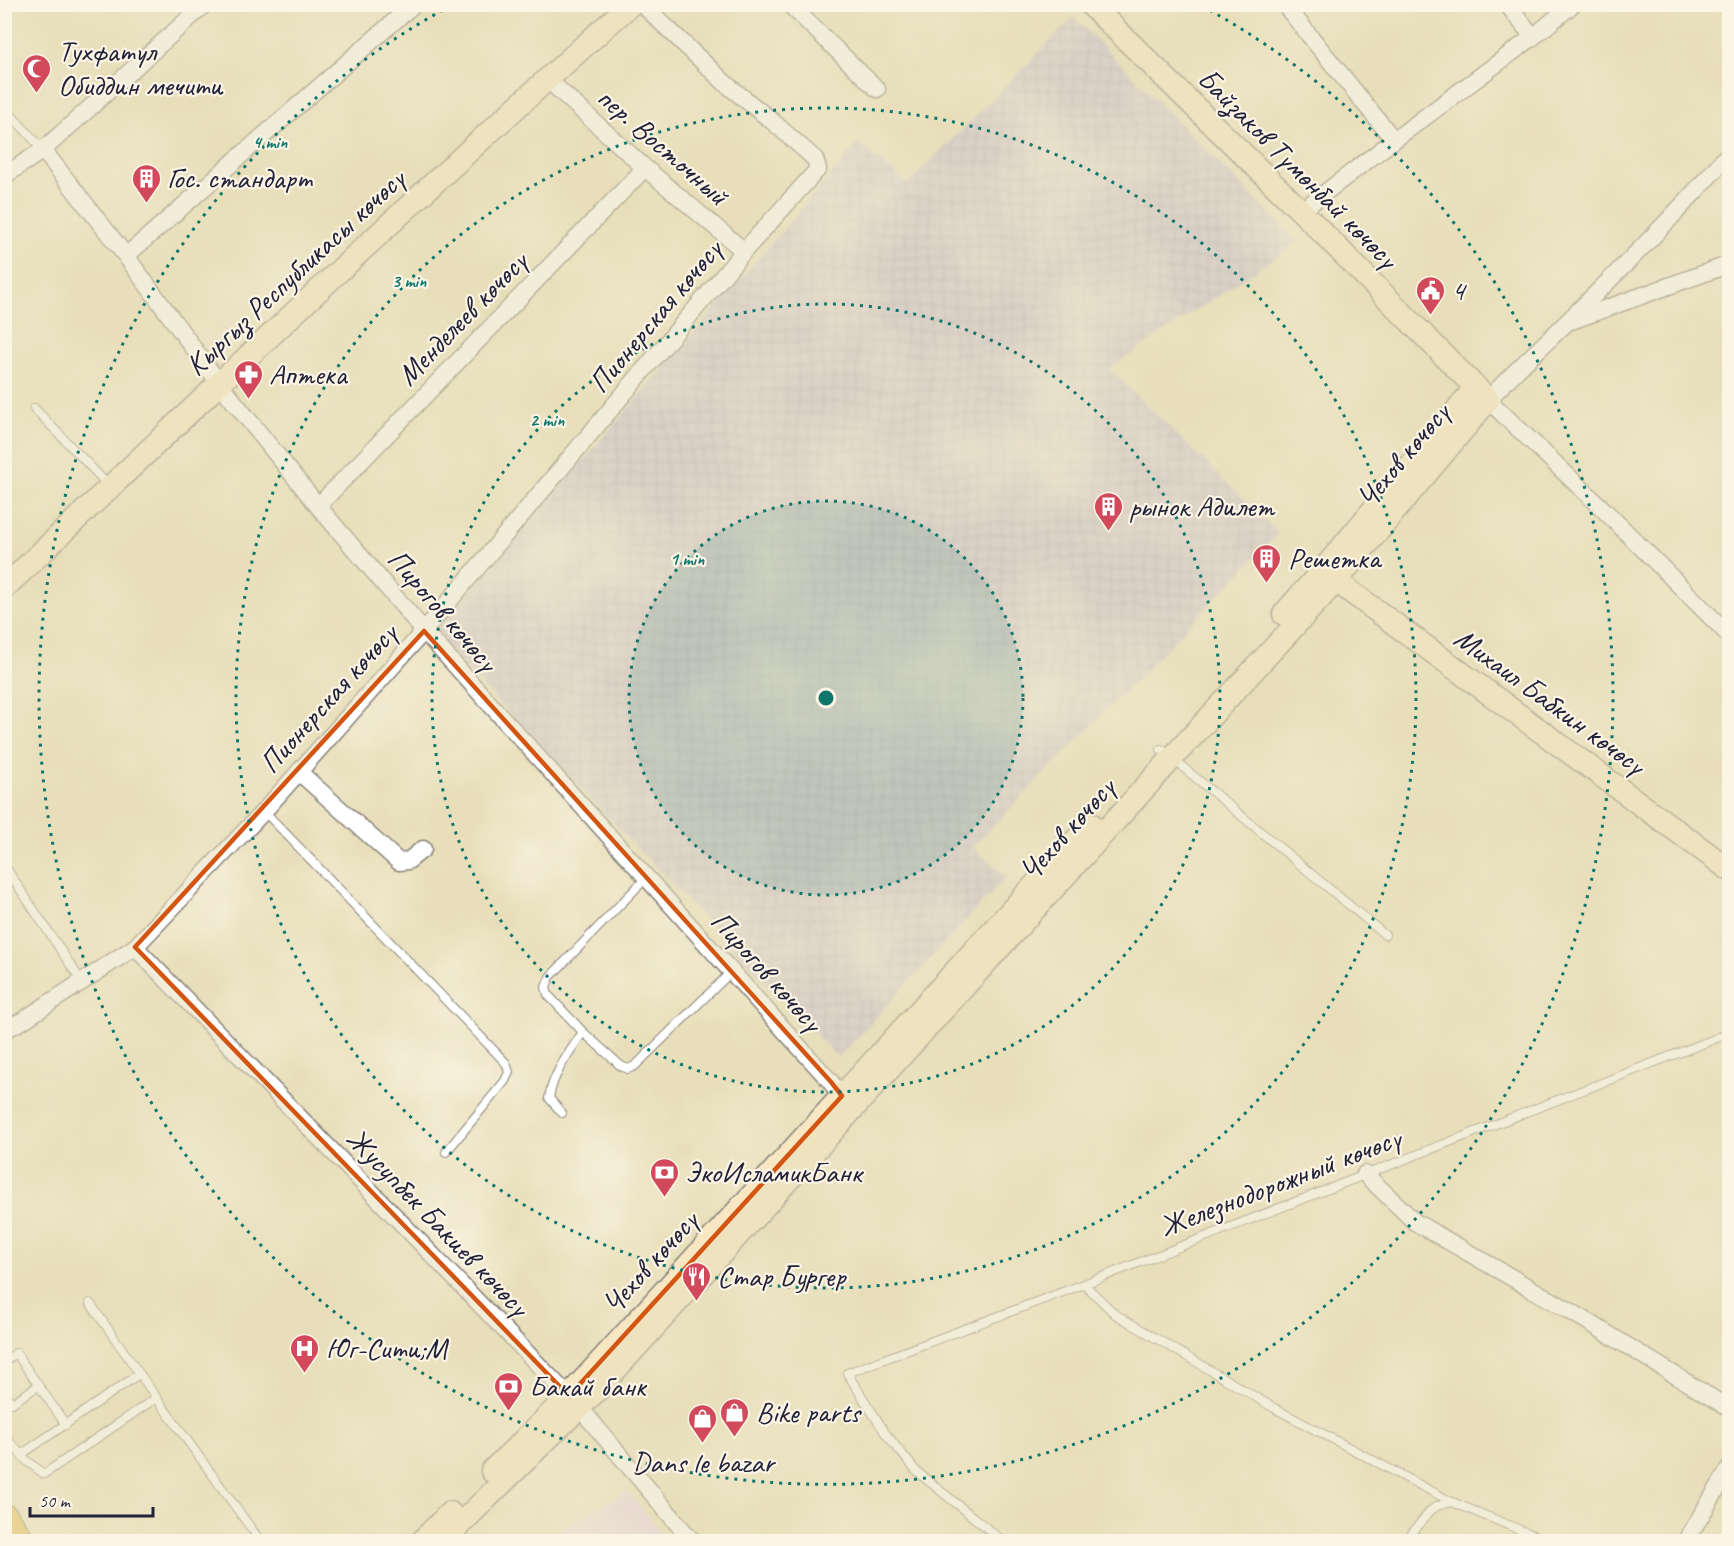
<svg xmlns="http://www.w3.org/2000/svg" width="1734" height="1546" font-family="Caveat,sans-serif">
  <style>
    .built { fill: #e8d2ee }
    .industrial { fill: url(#industrial-grid) }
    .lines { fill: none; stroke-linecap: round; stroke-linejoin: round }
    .stream { stroke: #61aad9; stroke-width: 5 }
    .lane-casing { stroke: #85807a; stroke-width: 10 }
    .street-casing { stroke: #85807a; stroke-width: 19 }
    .secondary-casing { stroke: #85807a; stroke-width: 25 }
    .highway-casing { stroke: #85807a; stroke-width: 32 }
    .lane { stroke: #fff; stroke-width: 8 }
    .street { stroke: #fff; stroke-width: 16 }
    .secondary { stroke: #f7e8c3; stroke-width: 22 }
    .highway { stroke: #ebc669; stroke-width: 30 }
    .marked { fill: none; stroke: #d45411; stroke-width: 4.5; stroke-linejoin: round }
    .ring { fill: none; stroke: #0f766e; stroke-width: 3; stroke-dasharray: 3 6 }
    .labels { text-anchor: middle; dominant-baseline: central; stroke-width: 4.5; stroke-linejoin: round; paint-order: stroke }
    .poi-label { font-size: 30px; fill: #22223b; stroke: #fcf5e5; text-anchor: start }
    .street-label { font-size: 30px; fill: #22223b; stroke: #fcf5e5 }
    .centre { fill: #0f766e; stroke: #fcf5e5; stroke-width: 3 }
    .ring-label { font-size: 18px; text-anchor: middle; font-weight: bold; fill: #0f766e; stroke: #fcf5e5; stroke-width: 4.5; stroke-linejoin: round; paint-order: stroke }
  </style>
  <defs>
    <pattern id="industrial-grid" width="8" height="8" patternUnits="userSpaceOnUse" patternTransform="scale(1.5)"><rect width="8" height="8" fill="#c9bfd7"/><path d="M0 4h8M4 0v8" fill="none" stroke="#aca4b9"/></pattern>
  </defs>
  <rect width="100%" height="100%" fill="#fcf5e5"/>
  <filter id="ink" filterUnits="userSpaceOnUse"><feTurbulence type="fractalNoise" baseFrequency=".0167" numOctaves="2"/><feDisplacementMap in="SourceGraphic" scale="12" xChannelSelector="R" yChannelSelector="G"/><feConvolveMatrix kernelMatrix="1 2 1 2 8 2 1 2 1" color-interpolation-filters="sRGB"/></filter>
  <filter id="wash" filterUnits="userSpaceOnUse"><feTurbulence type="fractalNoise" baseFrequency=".008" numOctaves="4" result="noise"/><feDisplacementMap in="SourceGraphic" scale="24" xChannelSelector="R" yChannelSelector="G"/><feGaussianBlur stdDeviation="1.35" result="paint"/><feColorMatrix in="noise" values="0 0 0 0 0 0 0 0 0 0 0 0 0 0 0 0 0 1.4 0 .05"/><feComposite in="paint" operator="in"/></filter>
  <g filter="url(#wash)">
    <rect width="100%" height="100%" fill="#e8dfba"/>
    <!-- built -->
    <path class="built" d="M627 1491 668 1541H545L569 1524Z"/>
    <!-- industrial -->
    <path class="industrial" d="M1074 17 1298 242 1109 369 1279 533 973 847 1006 877 838 1058 433 634 858 143 908 184Z"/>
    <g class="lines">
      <!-- stream -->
      <path class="stream" d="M1446 1542 1449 1539 1458 1542"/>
    </g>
  </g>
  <g filter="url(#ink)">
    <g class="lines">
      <defs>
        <path id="lane" d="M4 107 43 150
          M34 408 110 487
          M1161 749 1385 935
          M264 811 506 1063 509 1072 505 1081 446 1152
          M4 865 82 982
          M646 878 550 977 546 987 548 995 583 1032 621 1066 628 1069 635 1066 731 972
          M562 1113 549 1098C553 1073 569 1053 583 1032
          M1084 1284 1115 1314 1274 1408 1452 1502 1550 1542
          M90 1303 158 1400
          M4 1362 16 1353 66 1425
          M4 1392 12 1403 38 1386
          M4 1441H9L27 1461 44 1474 153 1400H158L261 1542
          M22 1454 139 1374
          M1004 1542 916 1471 886 1434 847 1373 1084 1284 1730 1033
          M1405 1542 1430 1511 1437 1506 1452 1502"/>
        <path id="street" d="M789 4 877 89
          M1284 4 1394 140
          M1507 4 1533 37
          M547 79 645 168 744 251
          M43 150 126 256 219 383 318 506 424 631 831 1082 847 1106
          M1730 152C1679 212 1623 267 1567 322 1541 348 1513 372 1488 400L1602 508 1730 636
          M4 176 43 150 205 4
          M1301 211 1394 140 1533 37 1573 4
          M126 256 414 4
          M1571 321 1730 264
          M318 506 645 168
          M299 772 399 862 408 861 423 849
          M135 947 580 1408 693 1542
          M4 1030 22 1021 135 947 264 811 424 631 744 251 818 169 815 159 772 121 725 83 642 4
          M1365 1174 1415 1222 1582 1318 1730 1409
          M1685 1542 1730 1468"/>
        <path id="secondary" d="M1328 570 1331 577 1336 581 1730 870
          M4 588C211 391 418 194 631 4
          M1284 614 1328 564 1476 387
          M492 1471 569 1396 983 941 1091 824
          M421 1542 450 1513
          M442 1542 597 1390 1172 758 1336 581 1488 400 1301 211 1090 4"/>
        <path id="highway" d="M4 1519 20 1542"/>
      </defs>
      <!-- lane casing -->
      <use href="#lane" class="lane-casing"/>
      <!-- street casing -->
      <use href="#street" class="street-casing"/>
      <!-- secondary casing -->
      <use href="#secondary" class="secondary-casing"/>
      <!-- highway casing -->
      <use href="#highway" class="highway-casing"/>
      <!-- lane -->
      <use href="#lane" class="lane"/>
      <!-- street -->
      <use href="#street" class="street"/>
      <!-- secondary -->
      <use href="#secondary" class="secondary"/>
      <!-- highway -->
      <use href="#highway" class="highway"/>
    </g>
  </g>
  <!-- marked area -->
  <path d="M0 0H1734V1546H0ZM424 631 831 1082 842 1096 569 1396 135 947Z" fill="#e8dfba" fill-opacity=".55" fill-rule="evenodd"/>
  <path class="marked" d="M424 631 831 1082 842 1096 569 1396 135 947Z"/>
  <!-- distance rings -->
  <circle cx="826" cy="698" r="197" fill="#0f766e" fill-opacity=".12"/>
  <g class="ring">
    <circle cx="826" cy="698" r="197"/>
    <circle cx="826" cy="698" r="394"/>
    <circle cx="826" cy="698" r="590"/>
    <path d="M1202 6A787 787 0 1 1 450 6"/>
  </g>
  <!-- icons -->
  <defs>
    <symbol id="mosque-pin" viewBox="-11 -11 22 30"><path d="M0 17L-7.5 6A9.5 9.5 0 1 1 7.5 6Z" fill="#d1495b" stroke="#fcf5e5"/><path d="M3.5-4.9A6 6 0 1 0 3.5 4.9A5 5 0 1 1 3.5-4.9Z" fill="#fff"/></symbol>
    <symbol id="building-pin" viewBox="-11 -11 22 30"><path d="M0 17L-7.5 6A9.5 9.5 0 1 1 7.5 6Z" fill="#d1495b" stroke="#fcf5e5"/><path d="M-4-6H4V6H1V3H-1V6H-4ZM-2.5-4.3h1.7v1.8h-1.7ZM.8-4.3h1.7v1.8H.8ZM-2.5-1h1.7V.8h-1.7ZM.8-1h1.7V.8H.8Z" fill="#fff"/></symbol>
    <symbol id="civic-pin" viewBox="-11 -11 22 30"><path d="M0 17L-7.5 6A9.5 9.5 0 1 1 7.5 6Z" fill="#d1495b" stroke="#fcf5e5"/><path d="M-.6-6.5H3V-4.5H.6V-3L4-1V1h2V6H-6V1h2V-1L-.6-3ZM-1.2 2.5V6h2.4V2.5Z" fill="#fff"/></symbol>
    <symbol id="pharmacy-pin" viewBox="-11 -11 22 30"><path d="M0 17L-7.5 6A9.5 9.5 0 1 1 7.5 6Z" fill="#d1495b" stroke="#fcf5e5"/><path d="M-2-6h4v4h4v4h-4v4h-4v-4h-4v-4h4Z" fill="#fff"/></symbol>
    <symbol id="bank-pin" viewBox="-11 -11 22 30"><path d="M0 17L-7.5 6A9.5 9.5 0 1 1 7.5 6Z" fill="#d1495b" stroke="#fcf5e5"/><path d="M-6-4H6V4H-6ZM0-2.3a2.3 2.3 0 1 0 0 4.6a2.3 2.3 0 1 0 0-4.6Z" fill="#fff"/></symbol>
    <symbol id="restaurant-pin" viewBox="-11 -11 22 30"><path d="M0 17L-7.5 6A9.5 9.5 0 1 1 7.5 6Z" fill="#d1495b" stroke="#fcf5e5"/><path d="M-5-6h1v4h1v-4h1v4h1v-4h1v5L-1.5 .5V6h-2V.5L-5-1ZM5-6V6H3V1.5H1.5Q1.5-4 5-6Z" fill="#fff"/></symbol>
    <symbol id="hospital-pin" viewBox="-11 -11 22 30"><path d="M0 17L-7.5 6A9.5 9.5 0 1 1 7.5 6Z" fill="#d1495b" stroke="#fcf5e5"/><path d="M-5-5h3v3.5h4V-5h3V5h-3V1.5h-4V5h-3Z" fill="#fff"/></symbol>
    <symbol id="shop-pin" viewBox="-11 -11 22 30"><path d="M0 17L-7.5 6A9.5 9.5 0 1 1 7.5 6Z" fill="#d1495b" stroke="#fcf5e5"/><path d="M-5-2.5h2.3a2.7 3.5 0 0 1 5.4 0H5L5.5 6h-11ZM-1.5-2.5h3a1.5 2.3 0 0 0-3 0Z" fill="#fff"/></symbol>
  </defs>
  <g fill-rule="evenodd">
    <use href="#mosque-pin" x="20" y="52" width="33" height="45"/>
    <use href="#building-pin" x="130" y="162" width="33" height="45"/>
    <use href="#civic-pin" x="1414" y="274" width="33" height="45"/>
    <use href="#pharmacy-pin" x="232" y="358" width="33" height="45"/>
    <use href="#building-pin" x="1092" y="490" width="33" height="45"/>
    <use href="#building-pin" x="1250" y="542" width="33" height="45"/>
    <use href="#bank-pin" x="648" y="1156" width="33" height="45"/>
    <use href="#restaurant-pin" x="680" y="1260" width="33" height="45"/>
    <use href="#hospital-pin" x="288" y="1332" width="33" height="45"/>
    <use href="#bank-pin" x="492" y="1370" width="33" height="45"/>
    <use href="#shop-pin" x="718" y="1396" width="33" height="45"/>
    <use href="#shop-pin" x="686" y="1402" width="33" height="45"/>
  </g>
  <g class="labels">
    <!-- poi labels -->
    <g class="poi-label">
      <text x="58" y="51">Тухфатул<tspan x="58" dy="34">Обиддин мечити</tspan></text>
      <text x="167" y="178">Гос. стандарт</text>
      <text x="1451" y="290">4</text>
      <text x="269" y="374">Аптека</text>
      <text x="1129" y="506">рынок Адилет</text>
      <text x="1288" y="558">Решетка</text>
      <text x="685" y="1172">ЭкоИсламикБанк</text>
      <text x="717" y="1276">Стар Бургер</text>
      <text x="326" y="1348">Юг-Сити;M</text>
      <text x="529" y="1386">Бакай банк</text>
      <text x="756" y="1412">Bike parts</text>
      <text x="703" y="1462" text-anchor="middle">Dans le bazar</text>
    </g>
    <!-- street labels -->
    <g class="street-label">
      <text transform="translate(663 146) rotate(41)">пер. Восточный</text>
      <text transform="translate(1298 168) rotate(45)">Байзаков Түмөнбай көчөсү</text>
      <text transform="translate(295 272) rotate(-43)">Кыргыз Республикасы көчөсү</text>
      <text transform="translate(655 316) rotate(-50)">Пионерская көчөсү</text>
      <text transform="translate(462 318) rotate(-46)">Менделеев көчөсү</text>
      <text transform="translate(1403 455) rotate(-50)">Чехов көчөсү</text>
      <text transform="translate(443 610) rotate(49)">Пирогов көчөсү</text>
      <text transform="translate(328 698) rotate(-48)">Пионерская көчөсү</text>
      <text transform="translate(1550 701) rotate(36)">Михаил Бабкин көчөсү</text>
      <text transform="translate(1067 829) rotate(-48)">Чехов көчөсү</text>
      <text transform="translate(767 971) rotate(48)">Пирогов көчөсү</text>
      <text transform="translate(1280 1182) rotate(-21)">Железнодорожный көчөсү</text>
      <text transform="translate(438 1222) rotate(46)">Жусупбек Бакиев көчөсү</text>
      <text transform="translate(650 1262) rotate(-48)">Чехов көчөсү</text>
    </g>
  </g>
  <circle cx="826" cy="698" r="9" class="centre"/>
  <g class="ring-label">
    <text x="270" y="148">4 min</text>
    <text x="409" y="287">3 min</text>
    <text x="547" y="426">2 min</text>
    <text x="687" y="565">1 min</text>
  </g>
  <!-- margin -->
  <rect width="1734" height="1546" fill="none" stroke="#fcf5e5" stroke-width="24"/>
  <!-- scale -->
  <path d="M30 1507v9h123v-9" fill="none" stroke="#22223b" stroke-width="3"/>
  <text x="39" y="1507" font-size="18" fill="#22223b" stroke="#fcf5e5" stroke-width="4.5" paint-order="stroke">50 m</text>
</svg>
